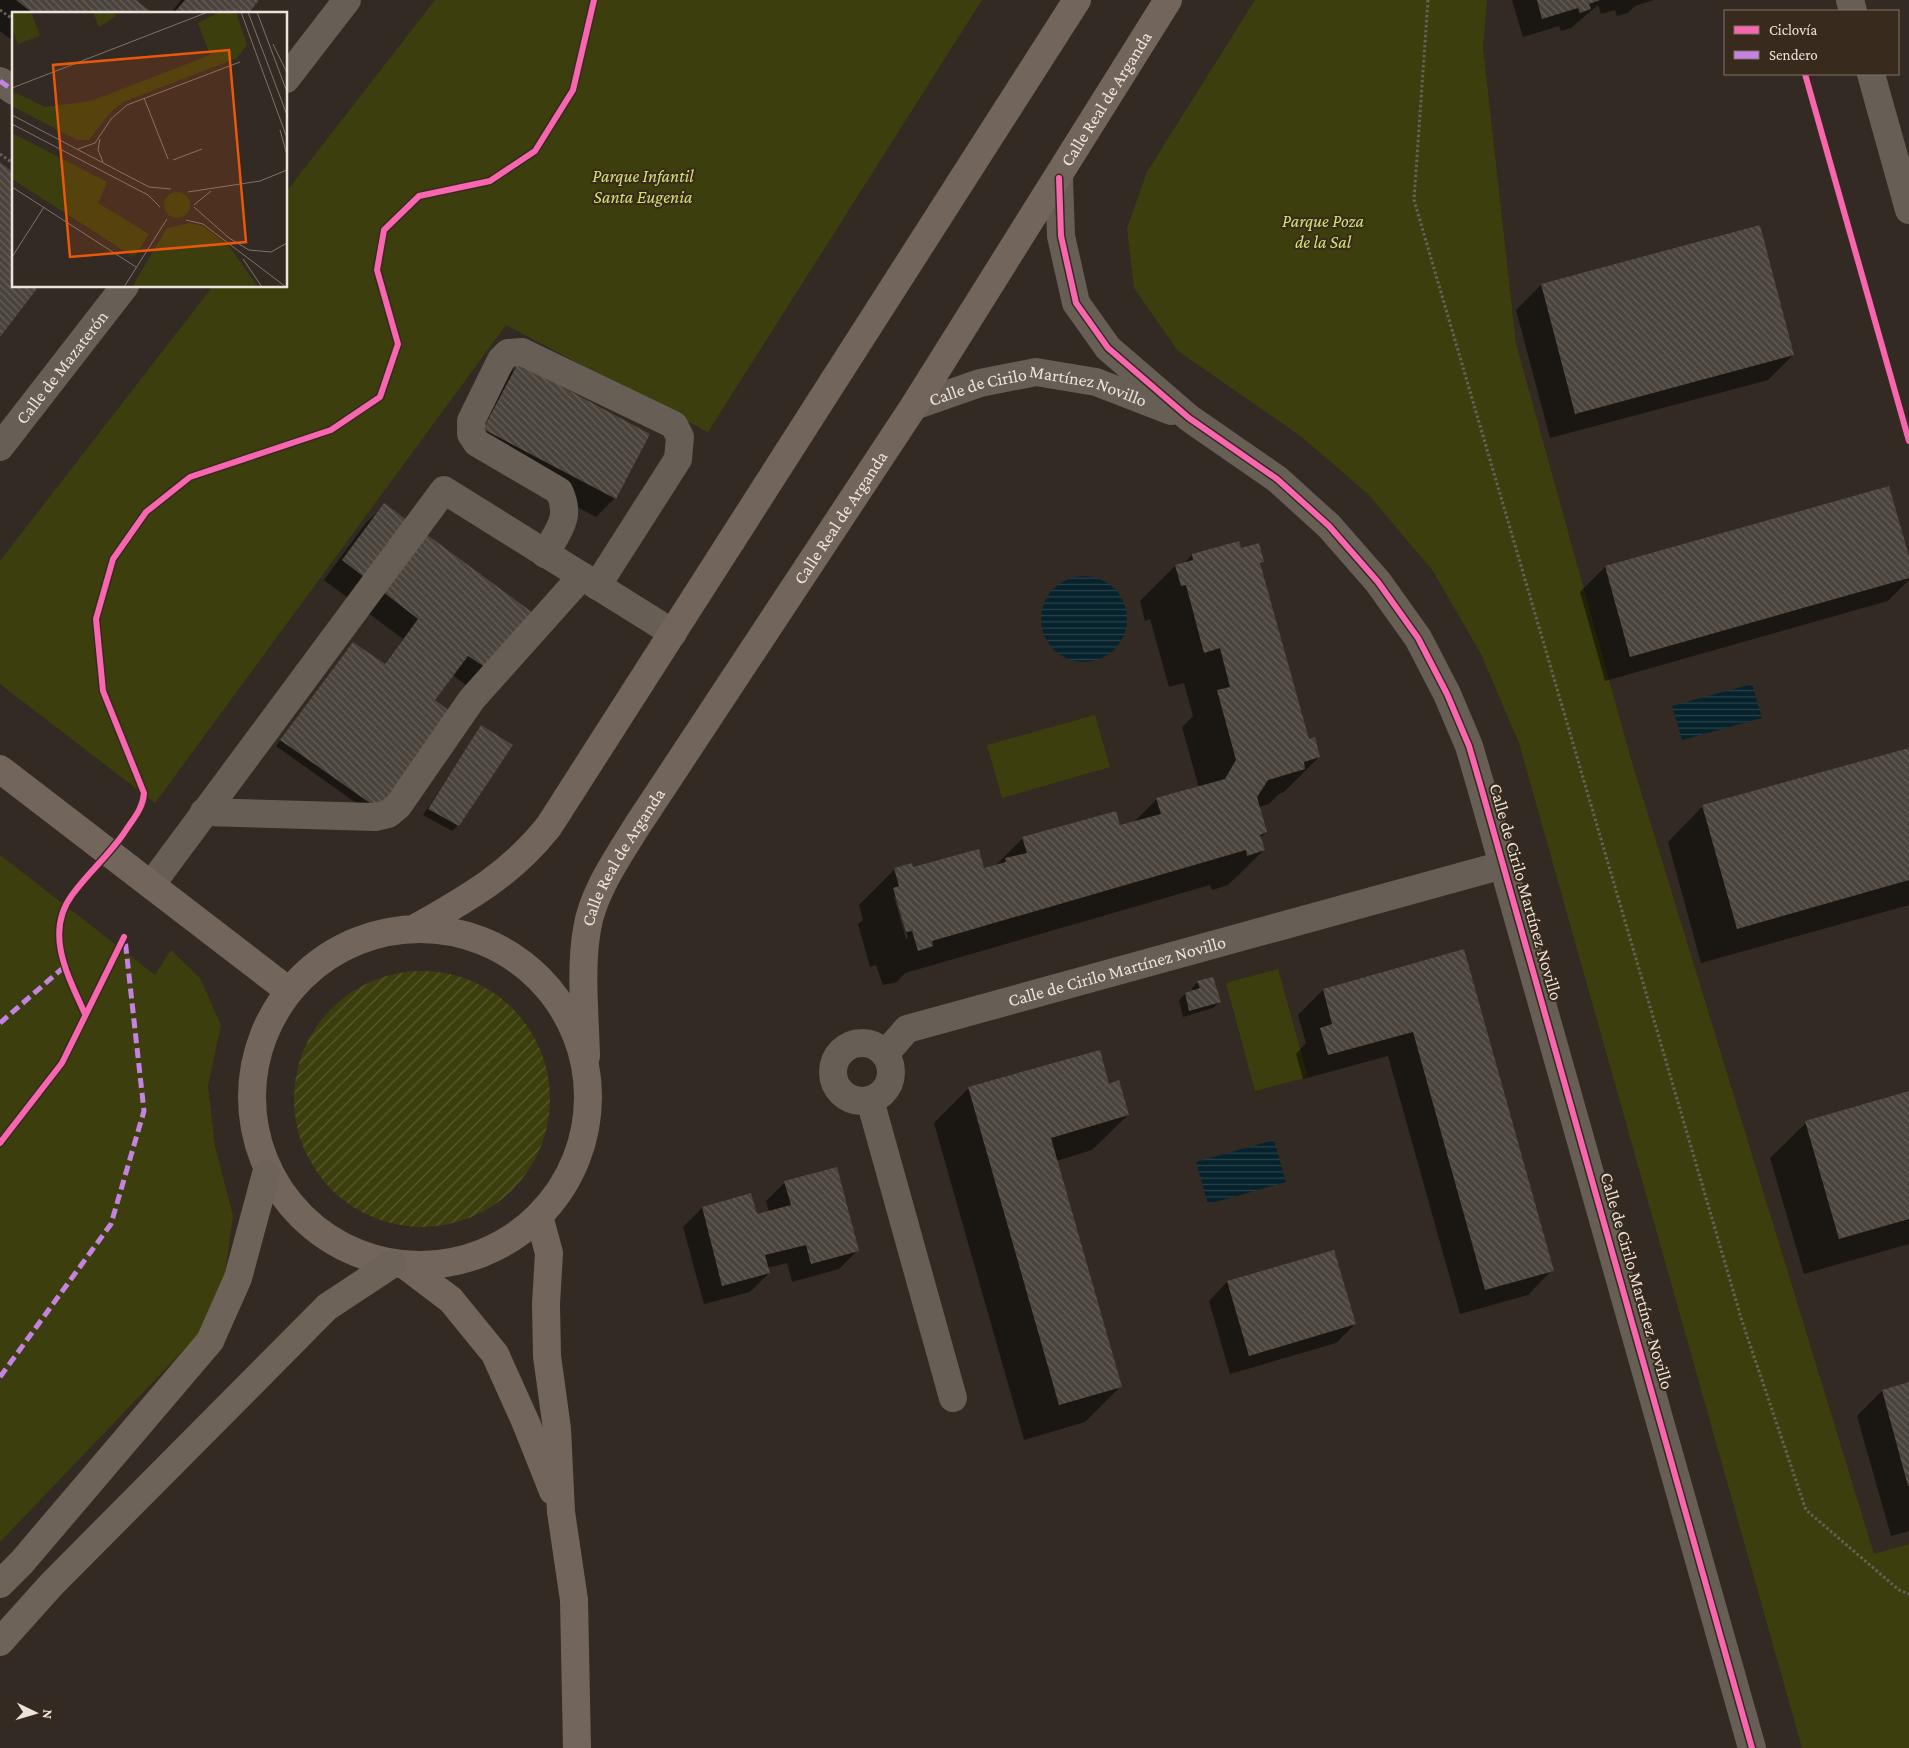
<svg xmlns="http://www.w3.org/2000/svg" width="1909" height="1748" font-family="'Crimson Pro',serif">
  <style>
    .park { fill: #3c3f0d }
    .garden { fill: url(#garden-furrows) }
    .water { fill: url(#water-rules) }
    .shadow { fill: #0007; fill-rule: evenodd }
    .building { fill: url(#building-back-hatch) }
    .lines { fill: none; stroke-linecap: round; stroke-linejoin: round }
    .path { stroke: #68605a; stroke-width: 3; stroke-dasharray: 2.5 2.5; stroke-linecap: butt }
    .minor { stroke: #675e56; stroke-width: 28 }
    .major { stroke: #72665c; stroke-width: 28 }
    .highway { stroke: #6e6358; stroke-width: 28 }
    .quiet { stroke: #c483df; stroke-width: 5; stroke-dasharray: 10 5; stroke-linecap: butt }
    .cycleway-casing { stroke: #382a1d; stroke-width: 9 }
    .cycleway { stroke: #f766af; stroke-width: 6 }
    .labels { text-anchor: middle; dominant-baseline: central; stroke-width: 4; stroke-linejoin: round; paint-order: stroke }
    .street-label { font-size: 18px; fill: #ece3da; stroke: #382a1d }
    .park-label { font-size: 18px; font-style: italic; fill: #d4e172; stroke: #382a1d }
    .inset-road { fill: none; stroke: #7c746c; stroke-width: 1 }
    .view { fill: #e8590c; fill-opacity: 0.15; stroke: #e8590c; stroke-width: 2.5 }
    .inset-edge { fill: none; stroke: #ece3da; stroke-width: 2.5 }
  </style>
  <defs>
    <pattern id="garden-furrows" width="10" height="10" patternUnits="userSpaceOnUse" patternTransform="scale(1.25)"><rect width="10" height="10" fill="#3c3f0d"/><path d="M-1 1l2-2M0 10L10 0M9 11l2-2" fill="none" stroke="#585b30"/></pattern>
    <pattern id="water-rules" width="6" height="5" patternUnits="userSpaceOnUse" patternTransform="scale(1.25)"><rect width="6" height="5" fill="#06222c"/><path d="M0 2.5h6" fill="none" stroke="#2a424a"/></pattern>
    <pattern id="building-back-hatch" width="6" height="6" patternUnits="userSpaceOnUse" patternTransform="scale(1.25)"><rect width="6" height="6" fill="#4a443d"/><path d="M-1 5l2 2M0 0l6 6M5-1l2 2" fill="none" stroke="#645f58"/></pattern>
  </defs>
  <rect width="100%" height="100%" fill="#322a23"/>
  <!-- park -->
  <path class="park" d="M435 0H982L708 432 506 325 155 803 0 684V561L213 286H286V192Z
    M1255 0H1487L1483 47 1516 344 1631 759 1874 1554 1909 1544V1748H1802L1519 743 1481 654 1433 571 1369 495 1302 437 1178 351 1134 288 1127 228 1147 172Z
    M1095 715 1110 767 1002 798 987 745Z
    M0 855 155 975 171 950 200 978 221 1025 208 1086 215 1146 233 1216 225 1274 197 1336 0 1542Z
    M1278 969 1308 1077 1255 1091 1226 983Z"/>
  <!-- garden -->
  <path class="garden" d="M294 1099a128 128 0 1 1 256 0a128 128 0 1 1-256 0Z"/>
  <!-- water -->
  <path class="water" d="M1041 619a43 43 0 1 1 86 0a43 43 0 1 1-86 0Z
    M1752 684 1762 718 1682 740 1672 706Z
    M1274 1140 1286 1182 1208 1204 1196 1162Z"/>
  <!-- shadow -->
  <path class="shadow" d="M0 0H134L152 14H14V42L0 31Z
    M181 0H257L247 14H170Z
    M1512 0H1654L1635 6 1628 13 1617 16 1615 10 1601 14 1598 5 1571 28 1561 31 1559 26 1523 37Z
    M1541 285 1793 355 1768 380 1550 438 1516 310Z
    M518 365 615 498 596 517 466 448 499 384Z
    M1888 487 1909 561V580L1888 601 1605 681 1580 592 1605 567Z
    M384 505 531 614 471 689 453 675 434 700 373 815 276 746 347 650 384 665 403 639 324 580 366 523Z
    M1240 549 1263 561 1260 565 1308 741 1319 757 1284 792 1279 794 1269 804 1258 807 1266 832 1260 838 1264 850 1228 885 1212 890 1210 885 905 973 897 982 883 985 876 965 870 967 858 924 863 920 859 905 895 869 983 870 994 867 1023 838 1119 827 1133 823 1157 799 1199 788 1182 727 1193 716 1184 683 1169 687 1150 619 1145 621 1140 601 1175 566 1183 564 1192 555ZM894 897H897L908 938 906 939Z
    M481 727 458 825 452 831 423 815Z
    M1909 749V905L1701 963 1668 842 1703 806Z
    M1463 951 1552 1270 1528 1295 1460 1314 1388 1056 1303 1079 1296 1054 1306 1043 1298 1015 1323 990Z
    M1198 982 1219 1002 1213 1008 1183 1017 1179 1000 1185 994 1193 991 1192 988Z
    M1109 1085 1128 1115 1092 1150 1056 1161 1120 1387 1085 1422 1024 1440 934 1123 969 1088Z
    M1909 1093V1244L1804 1274 1770 1158 1806 1123Z
    M785 1182 858 1250 839 1269 792 1282 787 1263 767 1268 769 1273 750 1292 704 1304 683 1227 702 1208 750 1195 756 1215 769 1212 766 1201Z
    M1227 1282 1355 1324 1336 1343 1230 1374 1209 1301Z
    M1909 1384V1531L1891 1536 1857 1416 1882 1391Z"/>
  <!-- building -->
  <path class="building" d="M16 0H136L154 14H34Z
    M185 0H259L248 14H173Z
    M1537 0H1600L1589 4 1591 9 1580 13 1578 8 1542 19Z
    M0 162 14 173V286H39L0 337Z
    M1760 225 1794 355 1575 414 1541 284Z
    M518 363 650 434 616 499 483 429Z
    M1889 486 1909 556V578L1630 657 1605 566Z
    M384 503 533 613 491 671 468 656 435 700 452 713 380 810 280 740 353 642 385 664 418 619 342 560Z
    M1239 541 1241 548 1259 543 1264 562 1260 563 1309 739 1315 737 1320 757 1304 762 1305 769 1268 780 1257 797 1267 832 1260 835 1265 850 1247 856 1246 850 932 941 933 946 918 951 912 931 906 932 893 888 899 886 894 868 912 863 913 867 979 849 984 868 1006 862 1005 858 1027 853 1022 837 1116 811 1120 825 1161 814 1156 798 1225 779 1236 760 1217 690 1230 687 1220 648 1204 653 1186 585 1181 586 1175 565 1193 560 1192 554Z
    M481 725 513 745 459 826 428 809Z
    M1909 748V880L1737 929 1702 805Z
    M1464 949 1554 1271 1485 1290 1413 1032 1328 1055 1320 1028 1332 1024 1323 989Z
    M1213 977 1221 1002 1189 1011 1185 993 1200 988 1197 981Z
    M1100 1050 1109 1084 1119 1080 1129 1115 1051 1138 1122 1387 1059 1405 968 1087Z
    M1909 1091V1219L1839 1239 1805 1121Z
    M837 1167 859 1251 811 1264 806 1245 765 1255 770 1273 722 1286 702 1207 751 1193 757 1214 791 1205 784 1181Z
    M1334 1250 1356 1324 1249 1356 1227 1281Z
    M1909 1382V1486H1908L1882 1390Z"/>
  <g class="lines">
    <!-- path -->
    <path class="path" d="M1428 0 1414 200 1742 1321 1806 1510 1899 1590 1909 1594
      M0 10 14 20
      M0 154 14 164"/>
    <!-- minor -->
    <g class="minor">
      <path d="M1850 0 1853 11"/>
      <path d="M1871 74 1909 210"/>
      <path d="M286 79 347 0"/>
      <path d="M0 81 14 91"/>
      <path d="M1059 178 1061 236 1076 303 1108 348 1189 418 1277 479 1329 526 1378 582 1418 638 1447 694 1469 746 1481 787 1752 1748"/>
      <path id="s1" d="M914 406 980 383 1036 372 1096 382 1171 411"/>
      <path id="s2" d="M0 447 125 286"/>
      <path d="M545 554C558 531 572 517 559 491L477 443 471 434V421L501 360 508 353 522 352 674 425 680 437 678 459 597 586"/>
      <path d="M204 812 375 817 388 814 398 806 472 699 582 576"/>
      <path d="M151 885 444 490 673 633"/>
      <circle cx="862" cy="1072" r="29"/>
      <path id="s3" d="M885 1054 907 1029 1503 865"/>
      <path d="M870 1100 953 1398"/>
    </g>
    <!-- major -->
    <g class="major">
      <path d="M0 769 289 991"/>
      <path d="M419 926C470 897 512 873 549 826L1077 0"/>
      <circle cx="420" cy="1097" r="168"/>
      <path id="s4" d="M586 1056C585 1014 580 970 587 929 593 892 618 857 637 826L914 406 1168 0"/>
      <path d="M539 1216 549 1253 546 1304 547 1356 557 1429 561 1512 574 1600 577 1748"/>
      <path d="M405 1265 451 1300 495 1354 526 1423 553 1491"/>
    </g>
    <!-- highway -->
    <path class="highway" d="M0 1584 22 1562 210 1341 238 1278 266 1174
      M0 1642 51 1585 327 1307 392 1264"/>
    <!-- quiet -->
    <path class="quiet" d="M0 81 14 91
      M0 1023 64 967
      M0 1377 111 1224 144 1111 125 939"/>
    <defs>
      <path id="cycleway" d="M1805 74 1909 441
        M1059 178 1061 236 1076 303 1108 348 1189 418 1277 479 1329 526 1378 582 1418 638 1447 694 1469 746 1481 787 1752 1748
        M85 1014C68 976 44 933 72 895 88 873 109 855 124 833 133 819 143 809 144 793L103 691 96 619 113 559 146 512 190 477 331 430 380 397 398 344 377 270 384 230 419 196 490 181 535 151 573 90 594 0
        M0 1143 62 1063 124 937"/>
    </defs>
    <!-- cycleway casing -->
    <use href="#cycleway" class="cycleway-casing"/>
    <!-- cycleway -->
    <use href="#cycleway" class="cycleway"/>
  </g>
  <g class="labels">
    <!-- street labels -->
    <g class="street-label">
      <text stroke="none"><textPath href="#s4" startOffset="1108">Calle Real de Arganda</textPath></text>
      <text stroke="none"><textPath href="#s2" startOffset="101">Calle de Mazaterón</textPath></text>
      <text stroke="none"><textPath href="#s1" startOffset="129">Calle de Cirilo Martínez Novillo</textPath></text>
      <text stroke="none"><textPath href="#s4" startOffset="612">Calle Real de Arganda</textPath></text>
      <text stroke="none"><textPath href="#s4" startOffset="208">Calle Real de Arganda</textPath></text>
      <text transform="translate(1526 892) rotate(74)">Calle de Cirilo Martínez Novillo</text>
      <text stroke="none"><textPath href="#s3" startOffset="251">Calle de Cirilo Martínez Novillo</textPath></text>
      <text transform="translate(1637 1281) rotate(74)">Calle de Cirilo Martínez Novillo</text>
    </g>
    <!-- park labels -->
    <g class="park-label">
      <text x="643" y="176">Parque Infantil<tspan x="643" dy="21">Santa Eugenia</tspan></text>
      <text x="1323" y="221">Parque Poza<tspan x="1323" dy="21">de la Sal</tspan></text>
    </g>
  </g>
  <!-- overview -->
  <g transform="translate(12 12)">
    <rect width="275" height="275" fill="#322a23"/>
    <path d="M0 0H19L28 24 6 32 0 17ZM81 0H102L104 4 87 15ZM207 0H224L235 33 225 46 111 90 96 103 77 128H65L0 94V83L4 81 33 95 79 89 198 43 186 11ZM0 121 95 170 86 191 137 222 124 243 120 244 0 167ZM178 211 191 214 217 234 246 275H120L155 216Z" fill="#3c3f0d"/>
    <path d="M152 193a13 13 0 1 1 26 0a13 13 0 1 1-26 0ZM168 235 183 251 201 253V257L178 259 165 237Z" fill="#3c3f0d"/>
    <path class="inset-road" d="M229 0 275 126M236 0 275 103M245 0 275 80M261 32 275 61M0 76 196 0M132 86 156 147M0 103 137 175 159 177M0 112 136 183 148 195M268 118 275 143M88 127 86 138 91 150M66 137 83 131 99 107 115 93 228 50M161 148 190 137M0 175 124 255M176 180 248 169 275 158M182 193 199 179M182 195 217 226 237 238 259 240 275 231M174 208 191 212 274 275M0 245 32 195M231 247 250 275M112 275 155 207"/>
    <path class="view" d="M217 38 234 230 58 245 41 53Z"/>
    <rect width="275" height="275" class="inset-edge"/>
  </g>
  <!-- legend -->
  <rect x="1724" y="10" width="175" height="65" fill="#382a1d" stroke="#807469"/>
  <rect x="1734" y="26" width="25" height="8" fill="#f766af" stroke="#807469"/>
  <text x="1769" y="35" font-size="15" fill="#ece3da">Ciclovía</text>
  <rect x="1734" y="51" width="25" height="8" fill="#c483df" stroke="#807469"/>
  <text x="1769" y="60" font-size="15" fill="#ece3da">Sendero</text>
  <!-- north arrow -->
  <g transform="translate(35 1713) rotate(95)" stroke="#382a1d" stroke-width="4" paint-order="stroke">
  <path d="M0-4L9 19L0 12L-9 19Z" fill="#ece3da"/>
  <text y="-8" font-size="14" font-weight="bold" text-anchor="middle" fill="#ece3da">N</text>
  </g>
</svg>
